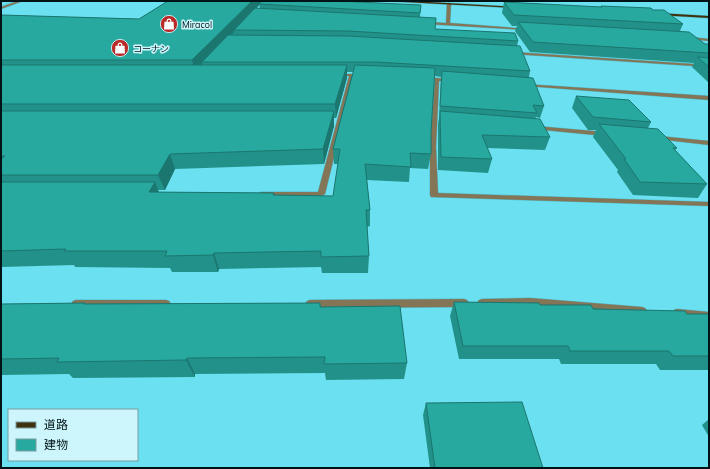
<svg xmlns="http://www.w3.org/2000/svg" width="710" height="469" font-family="Mulish,'Noto Sans JP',sans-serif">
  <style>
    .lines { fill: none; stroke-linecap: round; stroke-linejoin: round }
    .minor-casing { stroke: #58bbc9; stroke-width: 1 }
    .tertiary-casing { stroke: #58bbc9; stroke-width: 1 }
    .primary-casing { stroke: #58bbc9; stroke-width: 1 }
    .minor { fill: #837556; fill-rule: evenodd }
    .tertiary { fill: #837556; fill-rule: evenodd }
    .primary { fill: #3f310d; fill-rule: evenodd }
    .wall { fill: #229189; fill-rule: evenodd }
    .shaded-wall { fill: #1b766f }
    .building { fill: #27a99f; stroke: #1b766f }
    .labels { text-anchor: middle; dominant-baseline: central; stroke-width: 3; stroke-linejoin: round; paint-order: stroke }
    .far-poi-label { font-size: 9px; fill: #001417; stroke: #cdf6fc; text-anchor: start }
  </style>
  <rect width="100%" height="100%" fill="#6be0f0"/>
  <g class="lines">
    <defs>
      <path id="minor" d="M449 3 451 4 450 23 529 29 527 30 425 24 426 22 446 23 447 4Z
        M690 37 709 39V41L689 39Z
        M513 52 709 65V67L512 54 511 53Z
        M337 74H363L365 75 363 76H354L325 194 321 196H260L259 194 260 192H318L349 76H335V75Z
        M423 77 451 79 453 80 451 81H439L436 147 438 193 709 202V206L431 197 430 195V147L435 80 423 79Z
        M524 84 709 96V100L526 86 524 85Z
        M535 126 605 132 608 134 605 136 533 129V127Z
        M659 136 709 141V145L657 139 656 138Z
        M530 298 642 307 645 308 647 311 645 314 642 315 530 306 482 307 479 306 477 303 479 300 482 299Z
        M464 299 467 300 469 303 467 306 464 307 310 308 307 307 305 304 307 301 310 300Z
        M76 300H166L169 301 171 304 169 307 166 308H76L73 307 71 304 73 301Z
        M677 309 709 312V320L674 316 672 313 674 310Z"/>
      <path id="tertiary" d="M18 1H23L1 9V7Z"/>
      <path id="primary" d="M384 1H411L518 7 516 8Z
        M658 13 709 16V18L657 15Z"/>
    </defs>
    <!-- minor casing -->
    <use href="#minor" class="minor-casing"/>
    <!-- tertiary casing -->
    <use href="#tertiary" class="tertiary-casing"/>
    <!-- primary casing -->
    <use href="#primary" class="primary-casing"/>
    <!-- minor -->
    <use href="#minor" class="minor"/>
    <!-- tertiary -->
    <use href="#tertiary" class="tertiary"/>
    <!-- primary -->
    <use href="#primary" class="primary"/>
  </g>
  <!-- wall -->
  <path class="wall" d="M168 1 421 5 420 17 435 29 518 41 517 46 530 71 529 77 544 106 540 118 536 117 535 119 550 137 545 150 487 148 492 159 488 173 438 170V124L439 118 441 77 435 76 431 132V154L428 169 410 168 409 182 367 180 370 210V226L367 227 369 256 368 273H322L321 267 219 269 218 272H172L170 268 75 267 74 265 1 267V15L139 19ZM259 5 260 8H257ZM347 72H353L333 149 334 164H338L333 196 274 195V193L159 192 158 190H165L175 169 324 164 334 126V118H336L347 78Z
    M504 2 600 7 601 6 653 10 683 24 680 31 705 44H709V83L692 67 694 63 530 52 515 31 517 26H512L502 13Z
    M576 96 651 122 648 128 677 148 675 150 707 184 698 198 633 195 617 172 618 170 593 137 596 130H588L572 108Z
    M454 302 540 305 687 314H709V370H660L656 364H561L559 359H459L450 316Z
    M85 303 86 304 320 303 321 307 407 363 404 379 326 380 325 373 195 374V377L73 378 69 374 1 375V304Z
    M426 403 543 468H430L423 415Z
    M709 419V437L702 425Z"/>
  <!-- shaded-wall -->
  <path class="shaded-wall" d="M252 1H263L259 4V5L236 30H234V32L206 62H202V65L195 72 192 60Z
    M347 65V78L336 118 335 104Z
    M334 111V126L324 164 323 149Z
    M170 154 175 169 165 190 158 175Z
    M155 182 161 198 149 192Z
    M214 253 219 269 218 272 213 255Z
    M187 358 195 374V377L186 360Z"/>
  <!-- building -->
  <path class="building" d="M168 1H252L192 60H1V15L139 19Z
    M262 1H337L421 5 420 13 259 4Z
    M504 2 602 7 601 6 651 8 653 10H664L683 24 514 15Z
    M255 8 436 18 435 29 515 33 518 41 348 31 234 30Z
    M518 22 689 32 705 44H709V53L533 42Z
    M228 35 348 36 520 46 530 71 376 62H202Z
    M697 57 709 58V67Z
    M1 65H347L335 104H1Z
    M355 65 435 68 431 132V154L410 153 411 167 365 164 370 210H366L369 256 321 257V251L214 253 213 255 165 256 167 251H64L66 249 1 251V182H155L149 192 274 193 273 195 333 196 340 149H333Z
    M442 71 533 78 544 106 533 105 537 113 440 106Z
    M576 96 629 100 651 122 593 117Z
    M1 111H334L323 149 170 154 158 175H1V159L5 156H1Z
    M440 111 540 119 550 137 482 135 492 159 441 157Z
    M599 124 658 129 677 148H673L707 184 640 182 624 159H626Z
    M454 302 539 303 540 305H591L593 309 685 311 687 314H709V356H673L669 351H570L568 346H463Z
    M85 303 84 304 320 303V307L400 306 407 363 324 364 325 357 187 358 186 360 57 362 59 358 1 359V304Z
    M522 402 543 468H435L426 403Z"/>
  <!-- icons -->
  <defs>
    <symbol id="shop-disc" viewBox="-11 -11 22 22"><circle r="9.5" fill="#b92a27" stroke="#cdf6fc"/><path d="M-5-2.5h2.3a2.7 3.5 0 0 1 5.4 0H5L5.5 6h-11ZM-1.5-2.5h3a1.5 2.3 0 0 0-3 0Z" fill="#fff"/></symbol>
  </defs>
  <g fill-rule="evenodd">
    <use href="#shop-disc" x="159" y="14" width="20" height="20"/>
    <use href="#shop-disc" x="110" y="38" width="20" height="20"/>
  </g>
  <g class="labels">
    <!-- far-poi labels -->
    <g class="far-poi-label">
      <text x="182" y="24">Miracol</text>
      <text x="133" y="48">コーナン</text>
    </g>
  </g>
  <!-- border -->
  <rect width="710" height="469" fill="none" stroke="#001417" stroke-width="4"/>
  <!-- legend -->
  <rect x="8" y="409" width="130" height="52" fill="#cdf6fc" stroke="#7b9ca0"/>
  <rect x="16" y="422" width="20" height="6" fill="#3f310d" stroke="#7b9ca0"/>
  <text x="44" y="429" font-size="12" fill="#001417">道路</text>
  <rect x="16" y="439" width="20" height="12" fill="#27a99f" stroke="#7b9ca0"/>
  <text x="44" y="449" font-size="12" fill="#001417">建物</text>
</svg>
